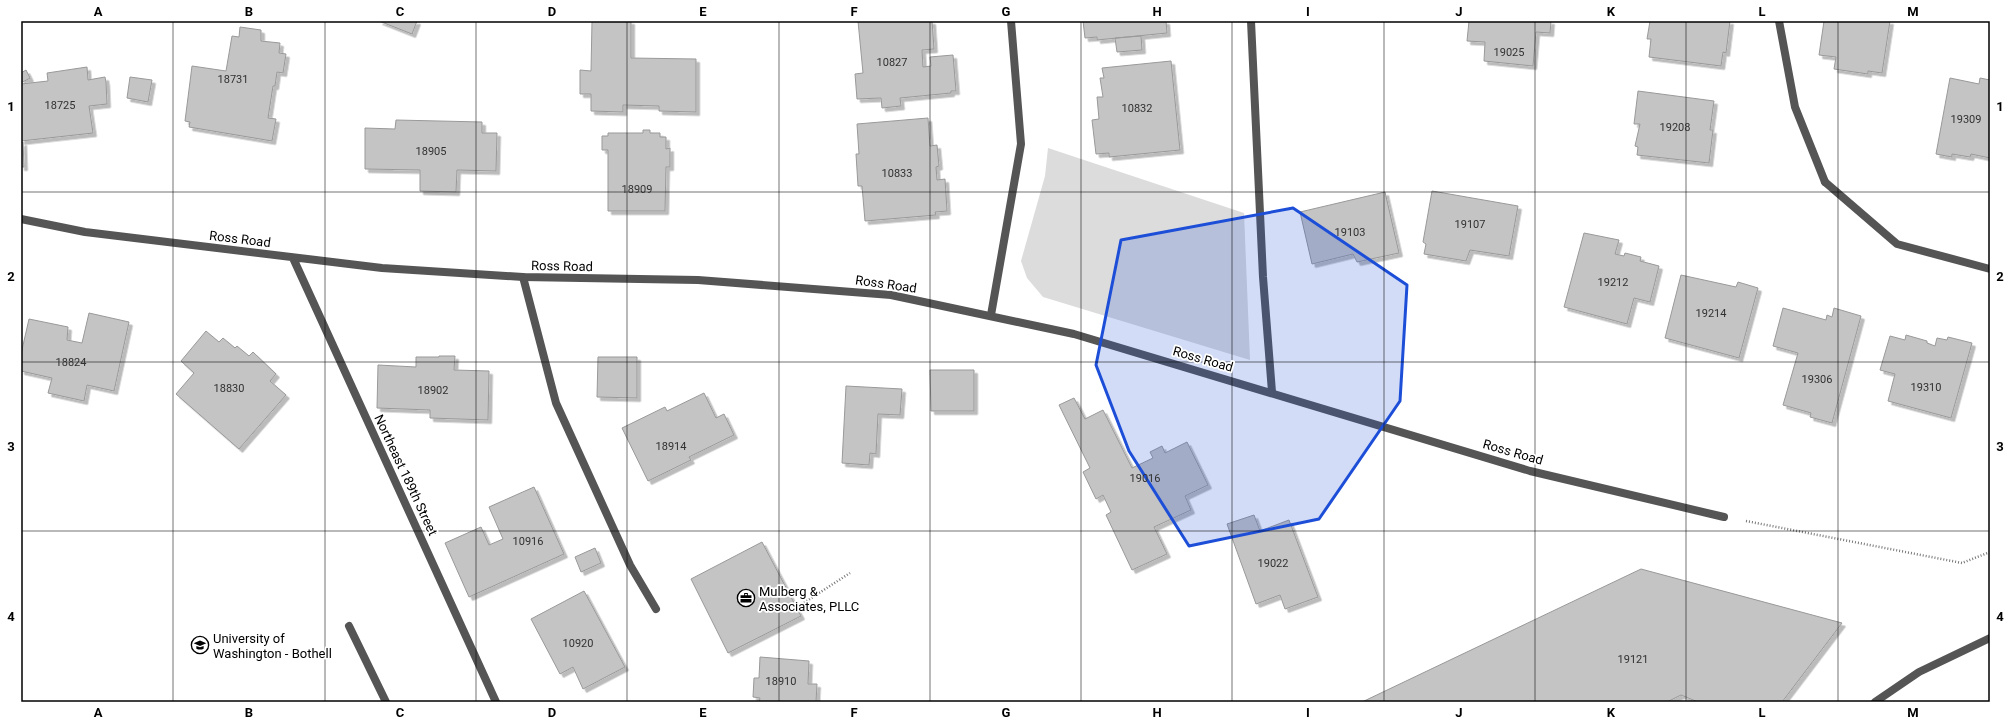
<svg xmlns="http://www.w3.org/2000/svg" width="2011" height="723" font-family="Roboto,sans-serif">
  <style>
    .green { fill: #dcdcdc }
    .building { fill: #c4c4c4; stroke: #999; filter: url(#shadow) }
    .lines { fill: none; stroke-linecap: round; stroke-linejoin: round }
    .path { stroke: #777; stroke-width: 2.5; stroke-dasharray: 1 2; stroke-linecap: butt }
    .service { stroke: #555; stroke-width: 8 }
    .minor { stroke: #555; stroke-width: 8 }
    .marked { fill: #1d4ed8; fill-opacity: 0.2; stroke: #1d4ed8; stroke-width: 3; stroke-linejoin: round }
    .grid { fill: none; stroke: #000; stroke-width: 1; stroke-opacity: 0.55 }
    .labels { text-anchor: middle; dominant-baseline: central; stroke-width: 3.5; stroke-linejoin: round; paint-order: stroke }
    .number-label { font-size: 11px; fill: #313131 }
    .street-label { font-size: 13px; fill: #000; stroke: #fff }
    .poi-label { font-size: 13px; fill: #000; stroke: #fff; text-anchor: start }
    .neatline { fill: none; stroke: #000; stroke-width: 1.5 }
    .grid-label { font-size: 13px; text-anchor: middle; font-weight: bold; fill: #000 }
  </style>
  <defs>
    <filter id="shadow"><feDropShadow dx="3.5" dy="3.5" stdDeviation="0" flood-color="#0004"/></filter>
  </defs>
  <rect width="100%" height="100%" fill="#fff"/>
  <!-- green -->
  <path class="green" d="M1048 148 1244 213 1250 360 1043 297 1027 278 1021 261 1045 176Z"/>
  <!-- building -->
  <path class="building" d="M379 21H417L412 34Z
    M592 21H631V58L696 59V112L659 111V106L623 105V112L591 111V94H580V70L591 71Z
    M858 21H932L934 49 922 50 923 67 931 66 930 57 953 55 956 91H951V93L900 98 901 106 882 108 881 98 857 99 855 74 863 73Z
    M1083 21H1166L1167 33 1097 40V37L1085 38Z
    M1469 21H1551L1550 33 1536 32 1533 66 1484 61 1485 42 1467 41Z
    M1650 21H1730L1726 53 1723 52 1721 66 1649 57 1651 39H1647Z
    M1824 21H1890L1882 73 1868 71V74L1834 69 1836 57 1819 55Z
    M240 27 261 30V41L280 43 279 53 286 54 283 73 277 72 275 86H273L268 118 276 119 272 141 189 127 190 122 185 121 192 66 226 71 232 36 239 37Z
    M1141 36 1142 50 1117 52 1115 38Z
    M1171 61 1180 150 1109 157V153L1096 154 1092 120 1099 119 1097 97H1103L1100 78H1104L1102 68Z
    M87 67 88 80 105 77 106 82 107 104 89 106 93 133 21 141V84L48 81 47 73Z
    M26 70 30 78 21 83V73Z
    M130 77 152 80 148 102 127 98Z
    M1950 78 1979 84 1980 78 1990 80V158L1971 154 1970 157 1952 154V157L1936 154Z
    M1638 91 1714 101 1710 130H1713L1709 163 1637 155 1638 147 1635 146 1640 124H1634Z
    M928 118 930 146 937 145 939 166 936 167 937 180 945 179 947 211 935 212 936 215 865 221 862 186H858L856 154H859L857 124Z
    M396 120 482 122V133H497L496 171 457 170 456 192 420 191V170L365 169V128L395 129Z
    M643 130H650V133H660V137H666V149L670 148V167H666L665 211H608V150H602V136H608V133H643Z
    M23 142 24 167H21V143Z
    M1432 191 1518 206 1509 256 1470 250 1466 261 1424 254 1426 244 1423 242Z
    M1385 192 1399 253 1357 262 1353 254 1312 264 1300 212Z
    M1584 233 1619 240 1615 254 1624 256 1625 253 1641 257 1640 261 1659 266 1650 302 1634 298 1627 324 1564 307Z
    M1681 275 1736 287 1738 282 1758 288 1739 358 1665 338Z
    M1783 308 1826 320 1827 315 1832 317 1834 308 1861 316 1832 423 1810 417 1811 413 1783 405 1798 353 1773 346Z
    M89 313 129 322 114 391 87 385 84 401 48 393 52 378 21 371V354L29 319 68 327 67 340 82 343Z
    M206 331 219 342 223 338 235 348 237 346 249 356 253 352 276 374 270 381 286 395 239 449 176 394 194 373 181 361Z
    M1906 335 1927 341V343L1935 346 1937 338 1947 340 1948 337 1972 343 1951 418 1888 401 1895 374 1880 370 1890 336 1905 340Z
    M439 356H455L454 370 489 371 488 420 430 418V410L377 408 378 365 416 367V357H439Z
    M598 357H637V398L597 397Z
    M930 370H974V411H931Z
    M846 386 902 389 900 415 878 414 876 454 870 453 869 465 842 463Z
    M704 393 716 418 724 414 734 435 689 457 691 460 648 481 622 428 665 407 667 411Z
    M1074 398 1085 419 1103 410 1132 468 1153 458 1150 452 1162 446 1165 453 1187 442 1208 485 1185 496 1191 510 1154 527 1167 554 1132 570 1106 515 1111 512 1103 495 1096 499 1083 472 1090 468 1059 405Z
    M534 487 564 554 469 597 445 543 481 527 489 545 503 539 489 507Z
    M1254 515 1260 531 1289 520 1318 597 1285 609 1280 595 1256 604 1227 524Z
    M762 542 801 616 728 653 691 579Z
    M595 548 601 563 581 572 575 557Z
    M1641 569 1842 623 1782 702H1698L1681 695 1667 702H1362Z
    M584 591 625 667 583 689 573 667 560 674 531 619Z
    M760 657 809 661 808 684H817L816 702H759L760 698 753 697 754 678H759Z"/>
  <g class="lines">
    <!-- path -->
    <path class="path" d="M1746 521 1962 563 1990 552
      M799 606 850 573"/>
    <!-- service -->
    <path class="service" d="M1251 21 1263 277 1272 392
      M1779 21 1795 107 1825 182
      M523 277 556 403 630 565 656 609"/>
    <!-- minor -->
    <path class="minor" d="M1825 182 1897 244 1990 269
      M21 219 85 232 382 268 523 277 698 280 891 295 1074 334 1530 471 1724 517
      M293 258 496 702
      M991 315 1021 144 1011 21
      M349 626 386 702
      M1875 702 1919 672 1990 638"/>
  </g>
  <!-- marked area -->
  <path class="marked" d="M1293 208 1407 285 1400 401 1319 519 1189 546 1129 451 1096 365 1121 240Z"/>
  <!-- grid -->
  <path class="grid" d="M173 21V702M325 21V702M476 21V702M627 21V702M779 21V702M930 21V702M1081 21V702M1232 21V702M1384 21V702M1535 21V702M1686 21V702M1838 21V702M21 192H1990M21 362H1990M21 531H1990"/>
  <!-- icons -->
  <defs>
    <symbol id="office-ring" viewBox="-11 -11 22 22"><circle r="9.5" fill="#fff" stroke="#000" stroke-width="1.5"/><path d="M-6-3h4V-5.5h4V-3h4V5H-6ZM-1-4.5V-3h2v-1.5ZM-6 0V1H6V0Z" fill="#000"/></symbol>
    <symbol id="university-ring" viewBox="-11 -11 22 22"><circle r="9.5" fill="#fff" stroke="#000" stroke-width="1.5"/><path d="M0-5L7-2L0 1L-7-2ZM-4 1L0 2.5L4 1V4Q0 6-4 4Z" fill="#000"/></symbol>
  </defs>
  <g fill-rule="evenodd">
    <use href="#office-ring" x="736" y="588" width="20" height="20"/>
    <use href="#university-ring" x="190" y="635" width="20" height="20"/>
  </g>
  <g class="labels">
    <!-- number labels -->
    <g class="number-label">
      <text x="1509" y="52">19025</text>
      <text x="892" y="62">10827</text>
      <text x="233" y="79">18731</text>
      <text x="60" y="105">18725</text>
      <text x="1137" y="108">10832</text>
      <text x="1966" y="119">19309</text>
      <text x="1675" y="127">19208</text>
      <text x="431" y="151">18905</text>
      <text x="897" y="173">10833</text>
      <text x="637" y="189">18909</text>
      <text x="1470" y="224">19107</text>
      <text x="1350" y="232">19103</text>
      <text x="1613" y="282">19212</text>
      <text x="1711" y="313">19214</text>
      <text x="71" y="362">18824</text>
      <text x="1817" y="379">19306</text>
      <text x="1926" y="387">19310</text>
      <text x="229" y="388">18830</text>
      <text x="433" y="390">18902</text>
      <text x="671" y="446">18914</text>
      <text x="1145" y="478">19016</text>
      <text x="528" y="541">10916</text>
      <text x="1273" y="563">19022</text>
      <text x="578" y="643">10920</text>
      <text x="1633" y="659">19121</text>
      <text x="781" y="681">18910</text>
    </g>
    <!-- street labels -->
    <g class="street-label">
      <text transform="translate(240 239) rotate(7)">Ross Road</text>
      <text transform="translate(562 266) rotate(1)">Ross Road</text>
      <text transform="translate(886 284) rotate(8)">Ross Road</text>
      <text transform="translate(1203 359) rotate(16)">Ross Road</text>
      <text transform="translate(1513 452) rotate(16)">Ross Road</text>
      <text transform="translate(406 475) rotate(65)">Northeast 189th Street</text>
    </g>
    <!-- poi labels -->
    <g class="poi-label">
      <text x="759" y="591">Mulberg &amp;<tspan x="759" dy="15">Associates, PLLC</tspan></text>
      <text x="213" y="638">University of<tspan x="213" dy="15">Washington - Bothell</tspan></text>
    </g>
  </g>
  <!-- border -->
  <rect width="2011" height="723" fill="none" stroke="#ffffff" stroke-width="44"/>
  <rect x="22" y="22" width="1967" height="679" class="neatline"/>
  <g class="grid-label">
    <text x="98" y="16">A</text>
    <text x="249" y="16">B</text>
    <text x="400" y="16">C</text>
    <text x="552" y="16">D</text>
    <text x="703" y="16">E</text>
    <text x="854" y="16">F</text>
    <text x="1006" y="16">G</text>
    <text x="1157" y="16">H</text>
    <text x="1308" y="16">I</text>
    <text x="1459" y="16">J</text>
    <text x="1611" y="16">K</text>
    <text x="1762" y="16">L</text>
    <text x="1913" y="16">M</text>
    <text x="11" y="111">1</text>
    <text x="2000" y="111">1</text>
    <text x="11" y="281">2</text>
    <text x="2000" y="281">2</text>
    <text x="11" y="451">3</text>
    <text x="2000" y="451">3</text>
    <text x="11" y="621">4</text>
    <text x="2000" y="621">4</text>
    <text x="98" y="717">A</text>
    <text x="249" y="717">B</text>
    <text x="400" y="717">C</text>
    <text x="552" y="717">D</text>
    <text x="703" y="717">E</text>
    <text x="854" y="717">F</text>
    <text x="1006" y="717">G</text>
    <text x="1157" y="717">H</text>
    <text x="1308" y="717">I</text>
    <text x="1459" y="717">J</text>
    <text x="1611" y="717">K</text>
    <text x="1762" y="717">L</text>
    <text x="1913" y="717">M</text>
  </g>
</svg>
